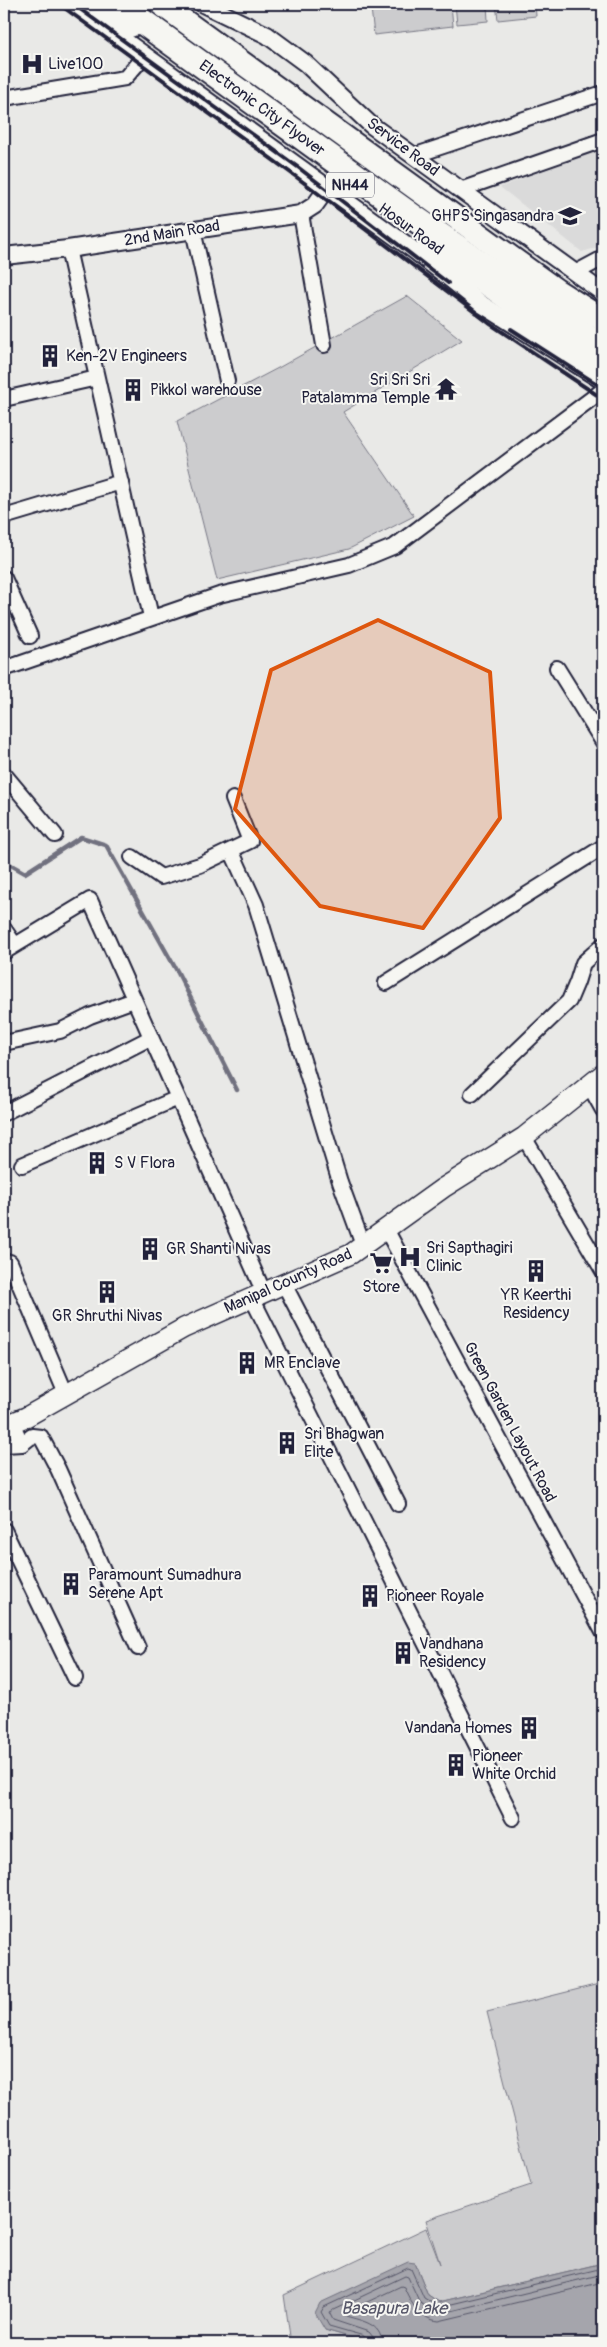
<svg xmlns="http://www.w3.org/2000/svg" width="607" height="2347" font-family="Pangolin,sans-serif">
  <style>
    .built { fill: #dadada }
    .green { fill: #ccccce; stroke: #777784 }
    .water { fill: #a5a5ac; stroke: #71717f }
    .lines { fill: none; stroke-linecap: round; stroke-linejoin: round }
    .shore { stroke: #565668; stroke-width: 1 }
    .stream { stroke: #71717f; stroke-width: 4.5 }
    .minor-casing { stroke: #22223b; stroke-width: 18 }
    .tertiary-casing { stroke: #22223b; stroke-width: 20 }
    .secondary-casing { stroke: #22223b; stroke-width: 22 }
    .trunk-casing { stroke: #22223b; stroke-width: 26 }
    .motorway-casing { stroke: #22223b; stroke-width: 29 }
    .minor { stroke: #f6f6f2; stroke-width: 14 }
    .tertiary { stroke: #f6f6f2; stroke-width: 16 }
    .secondary { stroke: #f6f6f2; stroke-width: 19 }
    .trunk { stroke: #f6f6f2; stroke-width: 22 }
    .motorway { stroke: #f6f6f2; stroke-width: 25 }
    .rail { stroke: #22223b; stroke-width: 4 }
    .marked { fill: #de560e; fill-opacity: 0.2; stroke: #de560e; stroke-width: 4; stroke-linejoin: round }
    .labels { text-anchor: middle; dominant-baseline: central; stroke-width: 4; stroke-linejoin: round; paint-order: stroke }
    .shield { fill: #f6f6f2; stroke: #626272; stroke-width: 1 }
    .shield-label { font-size: 15px; font-weight: bold; fill: #22223b }
    .poi-label { font-size: 16px; fill: #22223b; stroke: #f6f6f2; text-anchor: start }
    .street-label { font-size: 16px; fill: #22223b; stroke: #f6f6f2 }
    .water-label { font-size: 18px; font-style: italic; fill: #565668; stroke: #f6f6f2 }
  </style>
  <rect width="100%" height="100%" fill="#e9e9e7"/>
  <filter id="ink" filterUnits="userSpaceOnUse"><feTurbulence type="fractalNoise" baseFrequency=".02" numOctaves="2"/><feDisplacementMap in="SourceGraphic" scale="10" xChannelSelector="R" yChannelSelector="G"/><feConvolveMatrix kernelMatrix="1 2 1 2 8 2 1 2 1" color-interpolation-filters="sRGB"/></filter>
  <g filter="url(#ink)">
    <!-- built -->
    <path class="built" d="M603 148V246L582 252 500 187Z"/>
    <!-- green -->
    <path class="green" d="M405 4H451L453 26 374 35 371 8Z
      M455 4H487L488 21 457 24Z
      M496 4H535L536 16 498 20Z
      M407 296 462 340 343 412 414 516 349 549 217 580 177 421 280 367Z
      M603 1983V2263L439 2302 428 2295 415 2263 325 2330 370 2343H291L284 2295 426 2228 440 2264 426 2220 531 2185 487 2012Z"/>
    <!-- water -->
    <path class="water" d="M408 2262 415 2263 428 2295 439 2302 603 2263V2343H370L325 2330 315 2313 320 2303Z"/>
    <g class="lines">
      <!-- shore -->
      <path class="shore" d="M368 2343 364 2336 329 2326 321 2312 324 2307 408 2268 411 2269 424 2298 439 2307 603 2268
        M374 2343 373 2337 369 2332 333 2320 329 2312 405 2276 408 2277 420 2303 439 2314 603 2274
        M382 2343C381 2323 362 2321 346 2316L344 2313 401 2286 404 2287C411 2303 419 2319 439 2321L603 2282"/>
      <!-- stream -->
      <path class="stream" d="M4 861 25 873 81 837 106 845 177 971 237 1090"/>
      <defs>
        <path id="minor" d="M4 98 125 78 145 55
          M413 156 603 93
          M460 190 603 140
          M301 214 324 345
          M193 230 227 381
          M68 249 151 617
          M575 273 603 258
          M4 399 97 378
          M4 517 121 482
          M4 578 30 636
          M557 668 603 742
          M4 669 219 595 349 565 395 546 603 390
          M4 774 55 835
          M231 850 256 905 340 1182 363 1245
          M132 857 161 877 200 865 250 841 233 799
          M4 929 15 945
          M4 952 90 900 178 1098
          M386 983 603 847
          M4 1043 60 1031 90 1016 134 1000
          M589 1085 603 1110
          M472 1094 569 1001 577 982 583 963 603 945
          M4 1113 150 1038
          M524 1137 603 1271
          M22 1165 178 1098 264 1293
          M386 1229 603 1632
          M10 1262 66 1394
          M284 1284 398 1504
          M252 1298 513 1818
          M12 1423 22 1444 32 1436 41 1437 58 1469 138 1648
          M4 1445 22 1444
          M4 1530 75 1678"/>
        <path id="tertiary" d="M74 4 415 251 483 305 603 381
          M203 4 267 35 305 63 371 125 603 293
          M4 256 68 249 301 214 315 205 328 187"/>
        <path id="secondary" d="M4 1426 26 1417 184 1328 351 1254 443 1188 524 1137 603 1074"/>
        <path id="trunk" d="M100 4 130 26
          M161 4 556 290 603 320
          M429 243 512 302 603 363"/>
        <path id="motorway" d="M118 4 413 217 603 348"/>
      </defs>
      <!-- minor casing -->
      <use href="#minor" class="minor-casing"/>
      <!-- tertiary casing -->
      <use href="#tertiary" class="tertiary-casing"/>
      <!-- secondary casing -->
      <use href="#secondary" class="secondary-casing"/>
      <!-- trunk casing -->
      <use href="#trunk" class="trunk-casing"/>
      <!-- motorway casing -->
      <use href="#motorway" class="motorway-casing"/>
      <!-- minor -->
      <use href="#minor" class="minor"/>
      <!-- tertiary -->
      <use href="#tertiary" class="tertiary"/>
      <!-- secondary -->
      <use href="#secondary" class="secondary"/>
      <!-- trunk -->
      <use href="#trunk" class="trunk"/>
      <!-- motorway -->
      <use href="#motorway" class="motorway"/>
      <!-- rail -->
      <path class="rail" d="M59 4 295 176 489 323 603 399
        M73 4 299 168 448 283
        M511 329 603 388"/>
    </g>
  </g>
  <!-- marked area -->
  <path class="marked" d="M378 620 490 672 500 818 423 928 320 906 235 809 271 670Z"/>
  <!-- icons -->
  <defs>
    <symbol id="hospital-bare" viewBox="-9 -9 18 18"><path d="M-5-5h3v3.5h4V-5h3V5h-3V1.5h-4V5h-3Z" fill="#22223b" stroke="#f6f6f2" stroke-width="2.5" paint-order="stroke"/></symbol>
    <symbol id="school-bare" viewBox="-9 -9 18 18"><path d="M0-5L7-2L0 1L-7-2ZM-4 1L0 2.5L4 1V4Q0 6-4 4Z" fill="#22223b" stroke="#f6f6f2" stroke-width="2.5" paint-order="stroke"/></symbol>
    <symbol id="building-bare" viewBox="-9 -9 18 18"><path d="M-4-6H4V6H1V3H-1V6H-4ZM-2.5-4.3h1.7v1.8h-1.7ZM.8-4.3h1.7v1.8H.8ZM-2.5-1h1.7V.8h-1.7ZM.8-1h1.7V.8H.8Z" fill="#22223b" stroke="#f6f6f2" stroke-width="2.5" paint-order="stroke"/></symbol>
    <symbol id="temple-bare" viewBox="-9 -9 18 18"><path d="M0-6L5-2H3V0L6.5 2.5H4V6H1.5V3h-3V6H-4V2.5H-6.5L-3 0V-2H-5Z" fill="#22223b" stroke="#f6f6f2" stroke-width="2.5" paint-order="stroke"/></symbol>
    <symbol id="supermarket-bare" viewBox="-9 -9 18 18"><path d="M-6-5.5h2.5l.6 2H6L4.5 2H-2.5L-4.4-4H-6ZM-1.5 3.2a1.3 1.3 0 1 0 .1 0ZM3 3.2a1.3 1.3 0 1 0 .1 0Z" fill="#22223b" stroke="#f6f6f2" stroke-width="2.5" paint-order="stroke"/></symbol>
  </defs>
  <g fill-rule="evenodd">
    <use href="#hospital-bare" x="16" y="48" width="32" height="32"/>
    <use href="#school-bare" x="554" y="200" width="32" height="32"/>
    <use href="#building-bare" x="34" y="340" width="32" height="32"/>
    <use href="#temple-bare" x="430" y="373" width="32" height="32"/>
    <use href="#building-bare" x="117" y="374" width="32" height="32"/>
    <use href="#building-bare" x="81" y="1147" width="32" height="32"/>
    <use href="#building-bare" x="134" y="1233" width="32" height="32"/>
    <use href="#hospital-bare" x="394" y="1241" width="32" height="32"/>
    <use href="#supermarket-bare" x="365" y="1247" width="32" height="32"/>
    <use href="#building-bare" x="520" y="1255" width="32" height="32"/>
    <use href="#building-bare" x="91" y="1276" width="32" height="32"/>
    <use href="#building-bare" x="231" y="1347" width="32" height="32"/>
    <use href="#building-bare" x="271" y="1427" width="32" height="32"/>
    <use href="#building-bare" x="55" y="1568" width="32" height="32"/>
    <use href="#building-bare" x="354" y="1580" width="32" height="32"/>
    <use href="#building-bare" x="387" y="1637" width="32" height="32"/>
    <use href="#building-bare" x="513" y="1712" width="32" height="32"/>
    <use href="#building-bare" x="440" y="1749" width="32" height="32"/>
  </g>
  <g class="labels">
    <!-- shield labels -->
    <rect class="shield" x="326" y="172.5" width="48" height="25" rx="4"/>
    <g class="shield-label">
      <text x="350" y="185">NH44</text>
    </g>
    <!-- poi labels -->
    <g class="poi-label">
      <text x="48" y="64">Live100</text>
      <text x="554" y="216" text-anchor="end">GHPS Singasandra</text>
      <text x="66" y="356">Ken-2V Engineers</text>
      <text x="430" y="380" text-anchor="end">Sri Sri Sri<tspan x="430" dy="18">Patalamma Temple</tspan></text>
      <text x="150" y="390">Pikkol warehouse</text>
      <text x="114" y="1163">S V Flora</text>
      <text x="426" y="1248">Sri Sapthagiri<tspan x="426" dy="18">Clinic</tspan></text>
      <text x="166" y="1249">GR Shanti Nivas</text>
      <text x="381" y="1287" text-anchor="middle">Store</text>
      <text x="536" y="1295" text-anchor="middle">YR Keerthi<tspan x="536" dy="18">Residency</tspan></text>
      <text x="107" y="1316" text-anchor="middle">GR Shruthi Nivas</text>
      <text x="264" y="1363">MR Enclave</text>
      <text x="304" y="1434">Sri Bhagwan<tspan x="304" dy="18">Elite</tspan></text>
      <text x="88" y="1575">Paramount Sumadhura<tspan x="88" dy="18">Serene Apt</tspan></text>
      <text x="386" y="1596">Pioneer Royale</text>
      <text x="419" y="1644">Vandhana<tspan x="419" dy="18">Residency</tspan></text>
      <text x="512" y="1728" text-anchor="end">Vandana Homes</text>
      <text x="472" y="1756">Pioneer<tspan x="472" dy="18">White Orchid</tspan></text>
    </g>
    <!-- street labels -->
    <g class="street-label">
      <text transform="translate(262 108) rotate(36)">Electronic City Flyover</text>
      <text transform="translate(403 147) rotate(37)">Service Road</text>
      <text transform="translate(411 229) rotate(36)">Hosur Road</text>
      <text transform="translate(172 233) rotate(-9)">2nd Main Road</text>
      <text transform="translate(288 1281) rotate(-24)">Manipal County Road</text>
      <text transform="translate(510 1422) rotate(62)">Green Garden Layout Road</text>
    </g>
    <!-- water labels -->
    <g class="water-label">
      <text x="394" y="2308">Basapura Lake</text>
    </g>
  </g>
  <!-- margin -->
  <rect width="607" height="2347" fill="none" stroke="#f6f6f2" stroke-width="20"/>
  <rect x="10" y="10" width="587" height="2327" fill="none" stroke="#22223b" stroke-width="2" filter="url(#ink)"/>
</svg>
